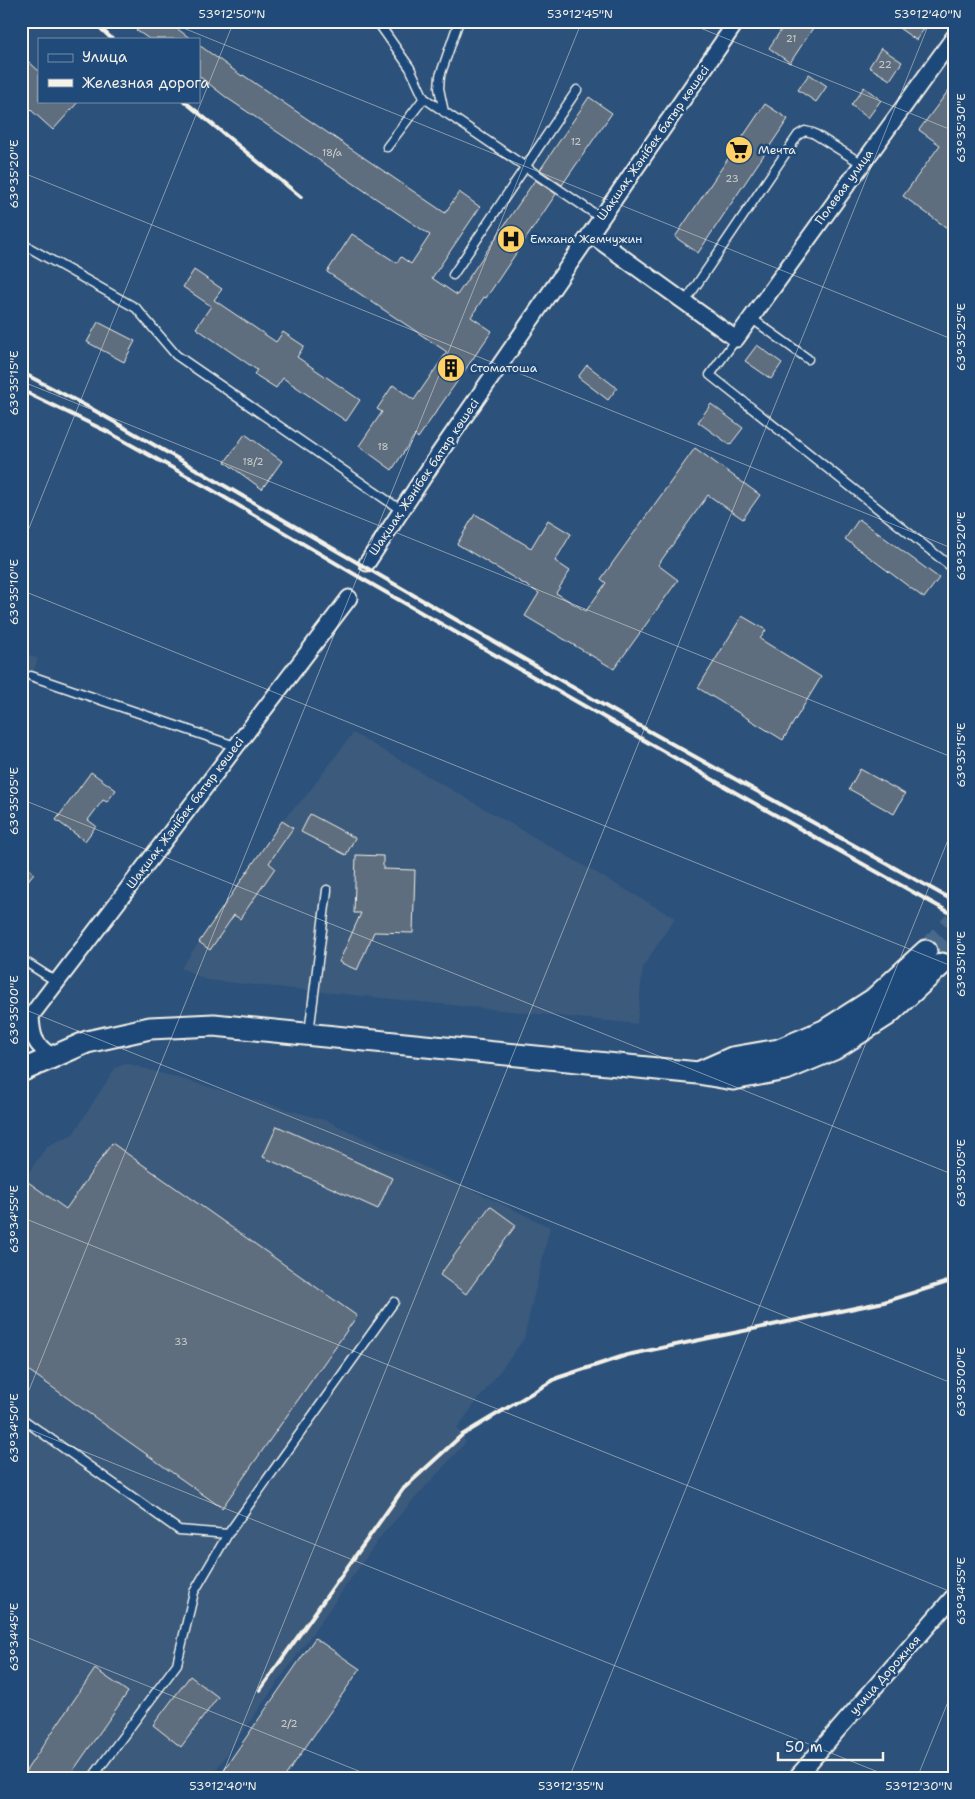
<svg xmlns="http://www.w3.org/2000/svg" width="975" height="1799" font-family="'Shantell Sans',sans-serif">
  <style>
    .built { fill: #3b5a7c }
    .building { fill: #5e6e7e; stroke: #f4f1e8 }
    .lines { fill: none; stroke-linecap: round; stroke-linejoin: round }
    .secondary-tunnel { stroke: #4a698b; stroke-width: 21; stroke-dasharray: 21 11; stroke-linecap: butt }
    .service-casing { stroke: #f4f1e8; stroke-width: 11 }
    .minor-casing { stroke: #f4f1e8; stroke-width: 19 }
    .secondary-casing { stroke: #f4f1e8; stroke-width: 25 }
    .service { stroke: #1f4a7a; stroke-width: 8 }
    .minor { stroke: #1f4a7a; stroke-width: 15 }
    .secondary { stroke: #1f4a7a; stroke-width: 21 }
    .rail { stroke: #f4f1e8; stroke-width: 4 }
    .ticks { fill: none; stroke: #f4f1e8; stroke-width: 1; stroke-opacity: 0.45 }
    .labels { text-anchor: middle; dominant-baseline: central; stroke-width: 5; stroke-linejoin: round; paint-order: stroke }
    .number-label { font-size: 10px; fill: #ced0ce }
    .street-label { font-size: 12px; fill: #f4f1e8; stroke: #1f4a7a }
    .poi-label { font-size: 12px; fill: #f4f1e8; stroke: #1f4a7a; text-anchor: start }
    .neatline { fill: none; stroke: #f4f1e8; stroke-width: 2 }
    .ticks-label { font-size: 12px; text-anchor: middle; fill: #f4f1e8 }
  </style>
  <rect width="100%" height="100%" fill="#2c517b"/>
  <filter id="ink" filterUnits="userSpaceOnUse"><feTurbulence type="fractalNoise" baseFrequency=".02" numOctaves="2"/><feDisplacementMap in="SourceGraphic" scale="10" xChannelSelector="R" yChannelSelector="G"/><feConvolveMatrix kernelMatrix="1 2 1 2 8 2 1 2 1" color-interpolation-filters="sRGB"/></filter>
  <g filter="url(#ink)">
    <!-- built -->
    <path class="built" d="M21 652 38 659 28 686 21 684Z
      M353 733 675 918 643 967 637 1024 206 980 181 968 285 817 305 797Z
      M126 1063 328 1121 550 1227 524 1339 457 1428 466 1442 382 1535 210 1778H21V1177L24 1179 47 1146 73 1134 115 1068Z"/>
    <!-- building -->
    <path class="building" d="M142 21H167L191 39H149L136 30Z
      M787 21H803L813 28 790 63 769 48Z
      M889 21H930L916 40Z
      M199 45 242 76 243 75 445 213 459 192 480 207 432 278 457 295 535 180 556 194 486 298 484 297 471 317 492 331 418 438 415 435 392 470 359 446 382 412 377 409 393 385 414 400 447 352 327 272 352 234 397 263 401 257 411 264 430 235 227 98 199 76Z
      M881 48 902 62 890 80 869 67Z
      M21 55 39 71V101H79L53 130 21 101Z
      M809 74 827 86 816 102 798 90Z
      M954 83V233L903 196 940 145 919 130Z
      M864 87 881 100 868 118 851 105Z
      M589 97 612 113 562 185 540 170Z
      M765 104 788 119 698 253 675 237Z
      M194 270 222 289 214 300 276 342 283 332 304 346 297 357 360 400 346 421 283 378 276 388 254 374 257 370 196 328 211 306 183 287Z
      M98 322 135 341 124 362 87 342Z
      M757 345 782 363 771 379 745 361Z
      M587 365 617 388 608 400 578 377Z
      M711 404 743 428 730 445 698 422Z
      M245 434 282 461 262 489 225 462Z
      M695 448 760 495 743 519 708 495 658 565 678 580 614 669 525 616 539 593 457 544 475 514 531 548 548 520 571 534 555 561 570 571 556 593 586 611 606 583 601 579Z
      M859 519 939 578 924 598 845 539Z
      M742 616 766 630 760 639 821 677 783 740 698 688Z
      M860 769 905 794 894 814 849 789Z
      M91 772 116 790 107 802 103 800 88 820 96 826 85 841 56 820Z
      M310 814 355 838 346 855 301 832Z
      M282 821 293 828 269 863 275 868 240 919 234 915 210 950 199 942Z
      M356 855 383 856V869L415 870 413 933 374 932 357 970 339 962 361 913H354Z
      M21 862 34 873 21 889Z
      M277 1126 392 1178 378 1209 263 1157Z
      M112 1143 357 1316 222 1508 21 1365V1177L66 1209Z
      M490 1206 516 1225 466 1294 440 1275Z
      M315 1638 360 1669 284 1778H218Z
      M95 1669 128 1692 68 1778H21Z
      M190 1676 218 1697 181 1747 153 1725Z"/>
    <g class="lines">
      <!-- secondary-tunnel -->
      <path class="secondary-tunnel" d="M926 951 954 922
        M942 964 954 952"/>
      <defs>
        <path id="service" d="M377 21 410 68 424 98 601 218
          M444 112 439 88 440 76 459 21
          M387 147 424 98
          M21 243 136 308 176 355 401 510
          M453 275 577 90
          M685 302 798 135 805 131 813 133 861 163
          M751 318 808 359
          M736 339 710 375 954 569
          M31 676 235 746
          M21 959 57 982
          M309 1033 327 890
          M21 1418 179 1530 228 1534
          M92 1778 177 1664 194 1592 228 1534 394 1302"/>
        <path id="minor" d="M590 234 736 339 954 37
          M367 563 438 455 737 21
          M31 1016C32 1036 34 1045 52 1056
          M21 1029 349 598
          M796 1778 954 1596"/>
        <path id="secondary" d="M21 1071 87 1042 150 1028 214 1025 698 1073 733 1079 786 1069 834 1049 887 1015 942 964
          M698 1073 732 1058 779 1050 824 1031 874 999 926 951"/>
      </defs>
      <!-- service casing -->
      <use href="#service" class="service-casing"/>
      <!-- minor casing -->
      <use href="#minor" class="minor-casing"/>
      <!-- secondary casing -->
      <use href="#secondary" class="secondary-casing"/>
      <!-- service -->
      <use href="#service" class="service"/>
      <!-- minor -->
      <use href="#minor" class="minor"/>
      <!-- secondary -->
      <use href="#secondary" class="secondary"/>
      <!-- rail -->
      <path class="rail" d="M93 21 112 39
        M184 101 301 197
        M21 372 92 409 631 721 954 901
        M21 390 108 432 212 490 366 581 738 794 954 915
        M260 1690 403 1489 462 1435 557 1378 627 1355 884 1302 954 1280"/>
    </g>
  </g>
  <!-- ticks -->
  <path class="ticks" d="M166 21 954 340M683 21 954 131M21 172 954 549M21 381 954 758M21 548 234 21M21 590 954 967M21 799 954 1175M21 1008 954 1384M21 1217 954 1593M21 1410 582 21M21 1426 893 1778M21 1635 376 1778M221 1778 930 21M569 1778 954 825M917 1778 954 1687"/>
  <!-- icons -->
  <defs>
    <symbol id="supermarket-disc" viewBox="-11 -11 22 22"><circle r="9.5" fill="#ffd166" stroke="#1f4a7a"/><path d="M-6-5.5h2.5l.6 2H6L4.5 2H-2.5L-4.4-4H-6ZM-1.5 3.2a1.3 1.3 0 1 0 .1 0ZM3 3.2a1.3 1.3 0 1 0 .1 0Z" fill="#111"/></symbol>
    <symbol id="hospital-disc" viewBox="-11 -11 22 22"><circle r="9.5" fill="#ffd166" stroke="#1f4a7a"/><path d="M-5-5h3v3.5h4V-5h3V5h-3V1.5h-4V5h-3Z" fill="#111"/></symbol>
    <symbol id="building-disc" viewBox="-11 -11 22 22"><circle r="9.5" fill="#ffd166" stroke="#1f4a7a"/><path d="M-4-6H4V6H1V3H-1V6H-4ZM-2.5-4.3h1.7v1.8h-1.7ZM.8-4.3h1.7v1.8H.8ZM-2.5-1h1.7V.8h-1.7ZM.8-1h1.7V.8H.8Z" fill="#111"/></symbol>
  </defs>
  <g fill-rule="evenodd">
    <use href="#supermarket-disc" x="723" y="134" width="32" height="32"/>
    <use href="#hospital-disc" x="495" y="223" width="32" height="32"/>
    <use href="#building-disc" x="435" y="352" width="32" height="32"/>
  </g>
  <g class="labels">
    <!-- number labels -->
    <g class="number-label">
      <text x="791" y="38">21</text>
      <text x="885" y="64">22</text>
      <text x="576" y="141">12</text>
      <text x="332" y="152">18/а</text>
      <text x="732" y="178">23</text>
      <text x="383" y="446">18</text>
      <text x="253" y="461">18/2</text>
      <text x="181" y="1341">33</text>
      <text x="289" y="1723">2/2</text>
    </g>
    <!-- street labels -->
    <g class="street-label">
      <text transform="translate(653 143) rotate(-55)">Шақшақ Жәнібек батыр көшесі</text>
      <text transform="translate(844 187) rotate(-54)">Полевая улица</text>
      <text transform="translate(424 477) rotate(-56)">Шақшақ Жәнібек батыр көшесі</text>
      <text transform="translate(185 813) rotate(-53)">Шақшақ Жәнібек батыр көшесі</text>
      <text transform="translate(885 1675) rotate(-49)">улица Дорожная</text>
    </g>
    <!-- poi labels -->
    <g class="poi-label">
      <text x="758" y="150">Мечта</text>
      <text x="530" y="239">Емхана Жемчужин</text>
      <text x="470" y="368">Стоматоша</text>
    </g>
  </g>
  <!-- margin -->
  <rect width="975" height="1799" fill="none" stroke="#1f4a7a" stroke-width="55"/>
  <!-- legend -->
  <rect x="38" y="38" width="162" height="65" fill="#1f4a7a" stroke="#748da6"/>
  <rect x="48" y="54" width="25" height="8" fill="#1f4a7a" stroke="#748da6"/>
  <text x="82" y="62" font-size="15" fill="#f4f1e8">Улица</text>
  <rect x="48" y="79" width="25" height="8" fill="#f4f1e8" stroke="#748da6"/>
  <text x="82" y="88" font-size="15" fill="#f4f1e8">Железная дорога</text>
  <!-- scale -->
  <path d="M778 1752v8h105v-8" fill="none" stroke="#f4f1e8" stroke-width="2.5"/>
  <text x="785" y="1752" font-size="15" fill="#f4f1e8" stroke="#1f4a7a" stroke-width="4" paint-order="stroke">50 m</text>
  <rect x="28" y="28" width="920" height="1744" class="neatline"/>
  <g class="ticks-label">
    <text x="232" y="18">53°12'50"N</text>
    <text x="580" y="18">53°12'45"N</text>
    <text x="928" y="18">53°12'40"N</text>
    <text transform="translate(961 128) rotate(-90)" y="4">63°35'30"E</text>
    <text transform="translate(14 174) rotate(-90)" y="4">63°35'20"E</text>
    <text transform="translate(961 337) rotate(-90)" y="4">63°35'25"E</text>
    <text transform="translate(14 383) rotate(-90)" y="4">63°35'15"E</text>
    <text transform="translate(961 546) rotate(-90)" y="4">63°35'20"E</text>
    <text transform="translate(14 592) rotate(-90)" y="4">63°35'10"E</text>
    <text transform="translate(961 755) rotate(-90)" y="4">63°35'15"E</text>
    <text transform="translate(14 801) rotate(-90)" y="4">63°35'05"E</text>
    <text transform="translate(961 964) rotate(-90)" y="4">63°35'10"E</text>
    <text transform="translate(14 1010) rotate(-90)" y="4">63°35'00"E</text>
    <text transform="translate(961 1173) rotate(-90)" y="4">63°35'05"E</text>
    <text transform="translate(14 1219) rotate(-90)" y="4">63°34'55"E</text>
    <text transform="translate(961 1382) rotate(-90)" y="4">63°35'00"E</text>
    <text transform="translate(14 1428) rotate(-90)" y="4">63°34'50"E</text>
    <text transform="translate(961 1591) rotate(-90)" y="4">63°34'55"E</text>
    <text transform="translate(14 1637) rotate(-90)" y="4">63°34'45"E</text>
    <text x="223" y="1790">53°12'40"N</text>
    <text x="571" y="1790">53°12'35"N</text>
    <text x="919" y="1790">53°12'30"N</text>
  </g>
</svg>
